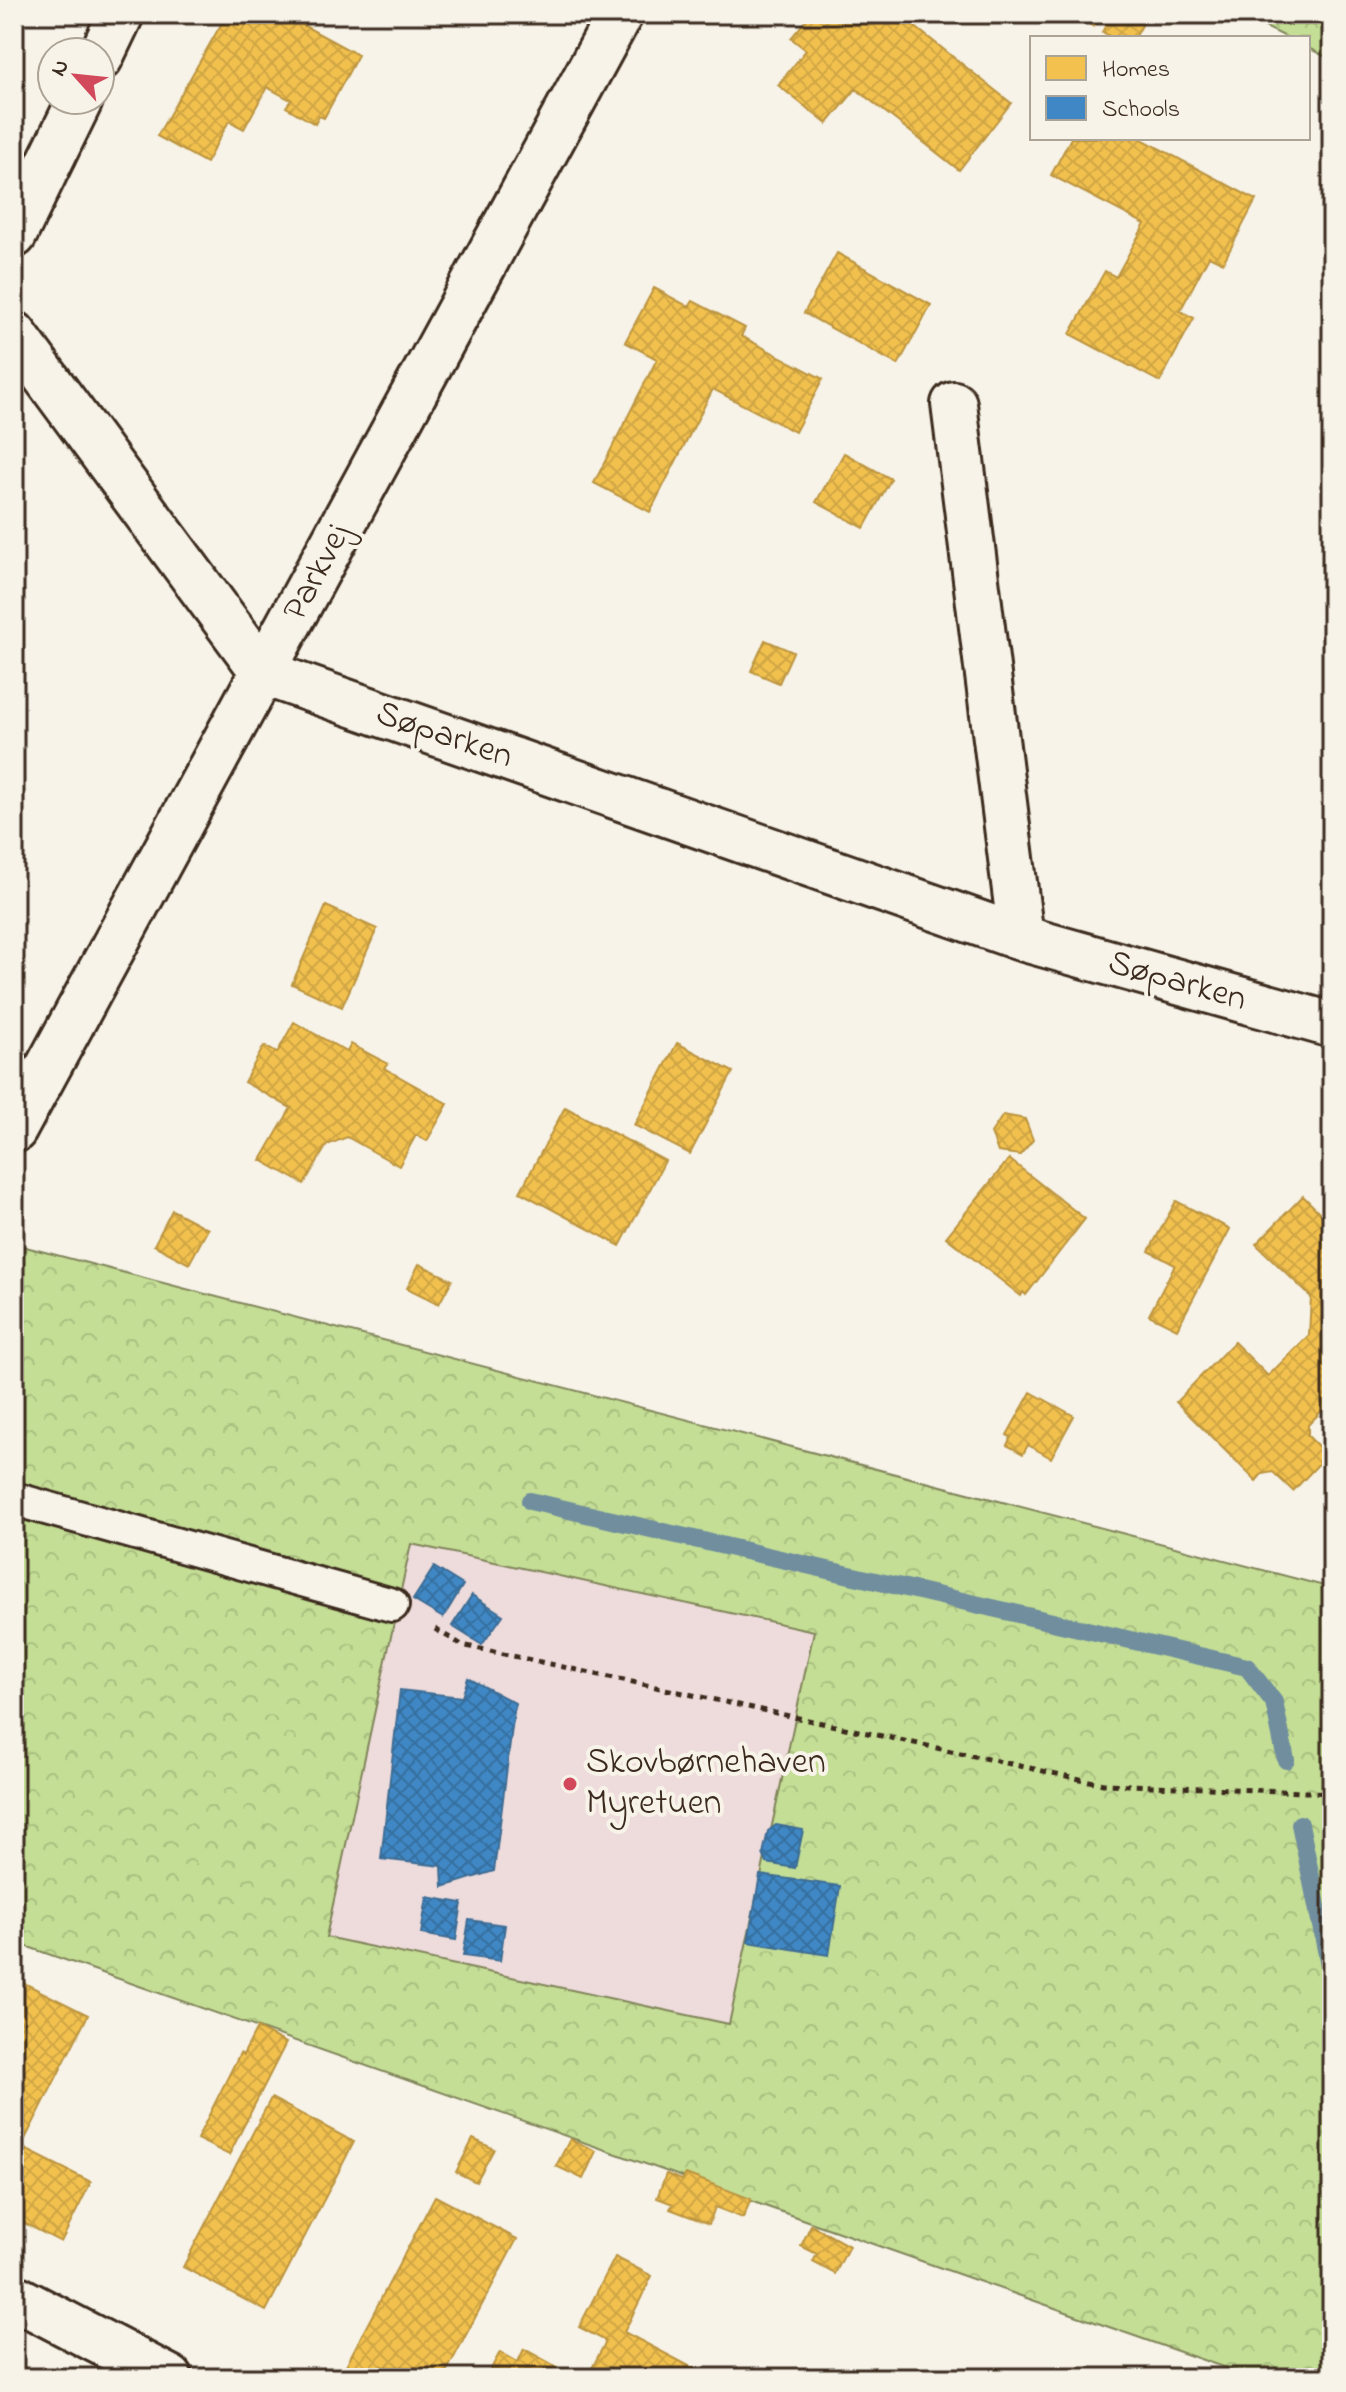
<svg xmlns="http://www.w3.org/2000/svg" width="1346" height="2392" font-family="'Indie Flower',sans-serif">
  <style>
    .built { fill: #eedbdb }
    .forest { fill: url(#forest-crowns); stroke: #80845a; stroke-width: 2; fill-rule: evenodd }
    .homes { fill: url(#homes-cross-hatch); stroke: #bb9440; stroke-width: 2 }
    .schools { fill: url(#schools-cross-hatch); stroke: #3e6c93; stroke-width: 2 }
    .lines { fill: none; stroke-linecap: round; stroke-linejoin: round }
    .stream { stroke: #708e9e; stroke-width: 18 }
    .lane-casing { stroke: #3b2a1e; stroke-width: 38 }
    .street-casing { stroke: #3b2a1e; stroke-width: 50 }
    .path { stroke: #3b2a1e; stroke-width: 5; stroke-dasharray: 6 6; stroke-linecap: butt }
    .lane { stroke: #f7f3e8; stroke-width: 32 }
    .street { stroke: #f7f3e8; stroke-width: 44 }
    .poi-dot { fill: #d1495b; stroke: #f7f3e8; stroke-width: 3 }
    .labels { text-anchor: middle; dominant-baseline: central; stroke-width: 8; stroke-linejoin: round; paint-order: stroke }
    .street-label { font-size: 36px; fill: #3b2a1e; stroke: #f7f3e8 }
    .poi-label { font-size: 36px; fill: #3b2a1e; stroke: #f7f3e8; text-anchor: start }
  </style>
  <defs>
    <pattern id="forest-crowns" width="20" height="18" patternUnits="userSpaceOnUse" patternTransform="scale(2)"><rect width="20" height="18" fill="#c4de95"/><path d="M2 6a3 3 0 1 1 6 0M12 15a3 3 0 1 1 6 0" fill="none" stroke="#a9bf80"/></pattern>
    <pattern id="homes-cross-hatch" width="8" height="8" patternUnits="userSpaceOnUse" patternTransform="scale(2)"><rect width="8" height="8" fill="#f2c14e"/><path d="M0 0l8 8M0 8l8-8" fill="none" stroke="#d0a644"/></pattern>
    <pattern id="schools-cross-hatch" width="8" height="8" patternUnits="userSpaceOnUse" patternTransform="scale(2)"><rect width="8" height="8" fill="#3f88c5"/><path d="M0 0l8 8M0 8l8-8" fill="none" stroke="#366f9f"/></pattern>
  </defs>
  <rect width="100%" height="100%" fill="#f7f3e8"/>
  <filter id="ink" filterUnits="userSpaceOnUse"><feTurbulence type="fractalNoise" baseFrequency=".0125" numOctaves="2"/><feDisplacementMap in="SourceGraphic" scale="16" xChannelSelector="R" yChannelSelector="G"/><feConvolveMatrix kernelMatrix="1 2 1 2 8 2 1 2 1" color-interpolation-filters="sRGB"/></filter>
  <g filter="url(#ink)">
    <!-- built -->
    <path class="built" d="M411 1543 814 1631 729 2024 326 1937Z"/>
    <!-- forest -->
    <path class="forest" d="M1239 14H1332V60L1308 48V38H1288Z
      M18 1245 1332 1588V2378H1254L14 1942V1252ZM411 1544 814 1631 729 2024 326 1937Z"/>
    <!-- homes -->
    <path class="homes" d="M227 14H306L301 24 358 55 324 118 319 116 315 124 286 107 291 100 267 87 244 129 229 121 206 163 157 136Z
      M811 14H899L1011 103 959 170 856 89 827 124 778 85 806 50 791 38Z
      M1071 14H1101L1094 27Z
      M1112 14H1148L1135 38H1113L1102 32Z
      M1071 138H1140L1256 200 1223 263 1209 256 1180 311 1194 318 1160 382 1070 334 1105 271 1116 277 1145 224 1051 175Z
      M837 253 931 305 898 365 804 313Z
      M654 288 689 307 693 301 745 328 741 336 823 379 795 432 713 389 650 512 594 483 657 359 625 342Z
      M844 453 891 479 864 528 816 502Z
      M765 640 793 652 779 683 751 671Z
      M326 906 377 929 342 1007 292 984Z
      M294 1022 347 1052 351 1044 388 1064 384 1068 448 1104 427 1141 416 1135 399 1166 347 1137 327 1145 304 1184 261 1160 291 1108 244 1082 264 1046 277 1053Z
      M677 1043 733 1072 690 1154 634 1125Z
      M565 1107 665 1161 620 1246 520 1192Z
      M1003 1115 1025 1119 1033 1140 1020 1155 998 1152 991 1133Z
      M1009 1159 1085 1219 1026 1295 1023 1292 1021 1296 946 1237Z
      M1303 1196 1332 1225V1400L1308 1425V1436L1327 1455 1293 1491 1273 1472 1262 1474 1256 1481 1176 1402 1234 1342 1268 1376 1309 1335 1311 1297 1256 1244Z
      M1176 1201 1230 1229 1177 1329 1149 1315 1175 1265 1149 1251Z
      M172 1210 208 1229 189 1264 154 1245Z
      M419 1264 452 1280 439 1304 407 1288Z
      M1031 1392 1074 1416 1051 1458 1028 1445 1023 1454 1007 1445 1011 1437 1007 1435Z
      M14 1978 88 2015 21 2147 91 2182 61 2242 14 2218Z
      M257 2028 286 2043 229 2155 197 2139 240 2053 243 2055Z
      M271 2098 354 2142 266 2311 183 2267Z
      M473 2139 494 2149 476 2182 456 2172Z
      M570 2139 596 2151 583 2179 556 2166Z
      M666 2174 682 2180 686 2174 751 2199 743 2218 715 2207 709 2224 670 2209 673 2204 657 2198Z
      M435 2196 517 2239 443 2378H366L345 2367Z
      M811 2225 849 2246 835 2274 813 2262 817 2254 801 2246Z
      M615 2257 652 2276 624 2332 712 2378H587L606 2341 579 2327Z
      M524 2349 557 2367 551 2378H486L500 2352 518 2362Z
      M1184 2368 1212 2376 1211 2378H1181Z"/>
    <!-- schools -->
    <path class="schools" d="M434 1567 463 1585 443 1618 413 1600Z
      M472 1595 503 1615 482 1645 452 1626Z
      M468 1678 515 1703 494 1871 443 1887 442 1866 381 1859 400 1690 462 1697Z
      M776 1825 803 1830 795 1868 767 1863 763 1854 768 1831Z
      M760 1875 840 1886 829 1955 748 1942Z
      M427 1897 462 1903 456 1940 421 1934Z
      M469 1920 505 1925 500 1961 463 1956Z"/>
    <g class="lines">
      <!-- stream -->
      <path class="stream" d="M530 1501 1247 1667 1274 1702 1286 1760
        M1300 1824 1332 1979"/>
      <defs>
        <path id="lane" d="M14 1499 392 1605"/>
        <path id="street" d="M100 58 121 14
          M14 235 80 100
          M14 334 264 673 1021 938 1332 1025
          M954 404 1021 938
          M14 1130 620 14
          M14 2297 170 2378"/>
      </defs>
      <!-- lane casing -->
      <use href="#lane" class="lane-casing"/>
      <!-- street casing -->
      <use href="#street" class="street-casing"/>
      <!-- path -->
      <path class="path" d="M435 1629 462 1645 1103 1784 1332 1793"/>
      <!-- lane -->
      <use href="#lane" class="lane"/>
      <!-- street -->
      <use href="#street" class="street"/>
    </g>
  </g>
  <!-- markers -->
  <circle class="poi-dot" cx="570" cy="1784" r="8"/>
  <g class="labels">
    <!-- street labels -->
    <g class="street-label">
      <text transform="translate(318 573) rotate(-62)">Parkvej</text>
      <text transform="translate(444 736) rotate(19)">Søparken</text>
      <text transform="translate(1177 982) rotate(16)">Søparken</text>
    </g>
    <!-- poi labels -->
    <g class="poi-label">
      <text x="586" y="1763">Skovbørnehaven<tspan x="586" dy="41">Myretuen</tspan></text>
    </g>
  </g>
  <!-- margin -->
  <rect width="1346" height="2392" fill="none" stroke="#f7f3e8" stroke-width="48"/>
  <rect x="24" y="24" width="1298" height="2344" fill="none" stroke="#3b2a1e" stroke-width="3" filter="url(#ink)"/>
  <!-- legend -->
  <rect x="1030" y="36" width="280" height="104" fill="#f7f3e8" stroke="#aca397" stroke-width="2"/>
  <rect x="1046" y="56" width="40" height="24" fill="#f2c14e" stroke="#aca397" stroke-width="2"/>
  <text x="1102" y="76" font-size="24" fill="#3b2a1e">Homes</text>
  <rect x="1046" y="96" width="40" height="24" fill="#3f88c5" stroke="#aca397" stroke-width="2"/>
  <text x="1102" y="116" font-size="24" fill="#3b2a1e">Schools</text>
  <!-- north arrow -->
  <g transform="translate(76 76) rotate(297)"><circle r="38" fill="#f7f3e8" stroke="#aca397" stroke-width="2"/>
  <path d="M0-6L14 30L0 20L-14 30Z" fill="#d1495b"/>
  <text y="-12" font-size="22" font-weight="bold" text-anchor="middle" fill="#3b2a1e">N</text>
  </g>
</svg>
